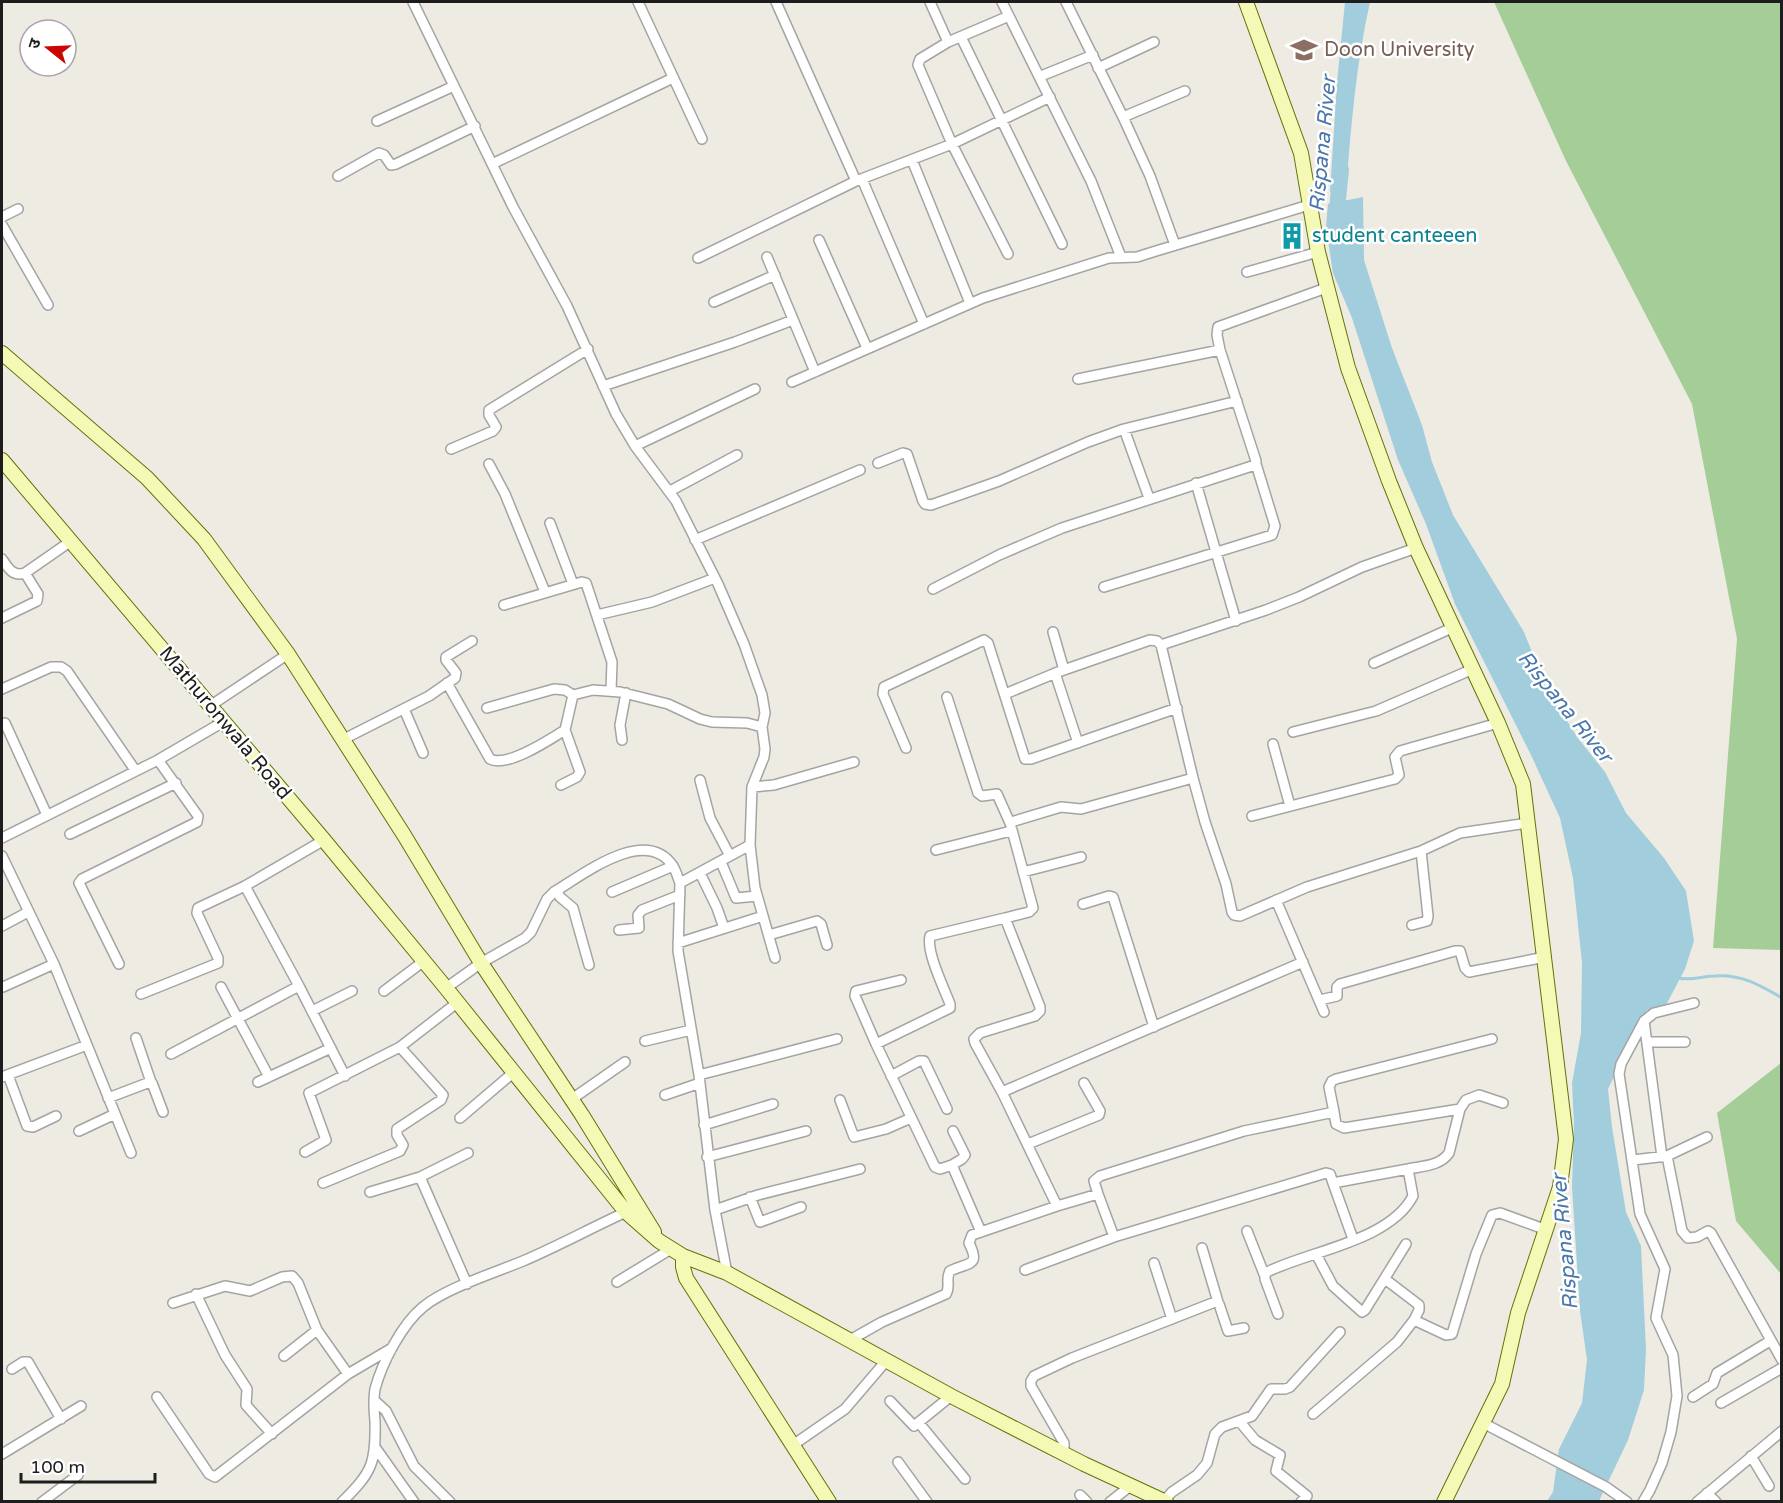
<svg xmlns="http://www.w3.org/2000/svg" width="1783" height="1503" font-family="'Varela Round','Noto Sans Devanagari',sans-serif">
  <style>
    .forest { fill: #a5cd97 }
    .water { fill: #a2cddc }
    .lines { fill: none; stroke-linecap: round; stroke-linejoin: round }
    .stream { stroke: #a2cddc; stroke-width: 3 }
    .river { stroke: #a2cddc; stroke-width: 16 }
    .street-casing { stroke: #a4a4a4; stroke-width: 12 }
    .secondary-casing { stroke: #637305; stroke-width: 16 }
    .street { stroke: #fff; stroke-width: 9 }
    .secondary { stroke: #f4f9b5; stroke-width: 14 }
    .labels { text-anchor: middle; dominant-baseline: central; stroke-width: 5; stroke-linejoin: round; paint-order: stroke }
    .education-label { font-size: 20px; fill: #785e54; stroke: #fff; text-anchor: start }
    .culture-label { font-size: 20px; fill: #0d838f; stroke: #fff; text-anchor: start }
    .street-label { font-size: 20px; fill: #1d1d1d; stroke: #fff }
    .water-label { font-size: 21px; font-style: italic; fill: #4a78ac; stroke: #fff }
  </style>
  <rect width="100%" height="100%" fill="#eeebe2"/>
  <!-- forest -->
  <path class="forest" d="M1494 2H1781V950L1713 948 1737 639 1692 404 1566 161Z
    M1781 1063V1274L1736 1221 1717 1113Z"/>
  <!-- water -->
  <path class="water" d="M1345 2H1370C1356 64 1351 127 1346 190L1330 192 1337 82Z
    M1363 197 1364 260 1392 348 1422 425 1432 462 1453 515 1524 632 1546 687 1577 737 1605 772 1626 813 1664 858 1686 891 1694 941 1685 969 1665 1007 1647 1010 1608 1089 1612 1127 1626 1212 1641 1246 1646 1349 1644 1390 1628 1440 1599 1501H1547L1553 1492 1559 1449 1582 1403 1587 1360 1580 1311 1572 1187 1574 1125 1572 1083 1581 1033 1582 963 1573 878 1560 818 1531 755 1455 604 1426 524 1398 460 1352 318 1333 273 1326 227 1328 204Z"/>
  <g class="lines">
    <!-- stream -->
    <path class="stream" d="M1678 978C1691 981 1703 976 1715 976 1741 974 1760 985 1782 998"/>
    <!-- river -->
    <path class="river" d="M1339 224 1337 209 1341 170"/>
    <defs>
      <path id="street" d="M413 2 513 207 567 306 616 414 635 446 676 501 718 584 744 644 762 695 765 713 762 727
        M638 2 702 139
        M776 2 856 181
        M930 2 948 42 920 59 918 65 952 144 1008 254
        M1002 2 1091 181 1121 257
        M1066 2 1123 117
        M961 37 1062 244
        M948 42 1009 16
        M1098 68 1154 42
        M1041 76 1093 55
        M377 121 454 86
        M912 160 970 303
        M492 164 673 78
        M338 176 379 153 384 155 391 165 396 164 475 126
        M862 179 924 324
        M2 217 18 209
        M2 225 48 305
        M819 240 867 348
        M1175 245 1150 176 1123 117 1185 91
        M767 257 815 372
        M698 258 856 181 952 144 1050 97
        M1247 272 1318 252
        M714 302 775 275
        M1078 379 1220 350
        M792 382 983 298 1109 258 1137 257 1156 251 1309 205
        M603 386 735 342 793 320
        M1124 429 1149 498
        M635 446 755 389
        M451 449 493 431 496 427 489 415V410L588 349
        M878 463 903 453 907 454 923 501 925 504 931 505 999 481 1088 442 1124 429 1237 401
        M489 464 505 494 545 592
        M1196 483 1236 621
        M670 491 737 455
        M550 523 573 584
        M695 540 860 470
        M1416 548 1362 567 1299 597 1266 610 1161 645 1193 778 1205 822 1226 884 1232 912 1234 915 1240 916 1307 887 1421 851 1460 833 1528 823
        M2 559C8 568 13 577 25 573
        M1104 587 1272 535 1275 526 1256 464
        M933 589 999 555 1062 528 1255 465 1256 461 1220 350 1217 335 1218 327 1326 288
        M504 605 582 582 586 583 612 662 611 691
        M597 615 652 602 715 578
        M2 618 37 601 38 594 25 573 71 541
        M1053 632 1064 670
        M1374 663 1454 627
        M1055 673 1078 743
        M447 683 490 759C507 768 549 740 565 730L573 695 593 690 620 692 668 704 700 719 712 722 747 723 762 727 765 749 764 757 752 787 750 845 680 883 678 951 699 1075 715 1210 727 1273
        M2 689 51 667H61L67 671 135 770
        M1005 694 1058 672 1150 640 1157 641 1161 645
        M947 697 978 793 982 796 997 794 1010 823
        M210 706 288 654
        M487 708 554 689 565 690 573 695
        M404 709 423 753
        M5 723 47 815
        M1293 732 1376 711 1473 669
        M342 740 429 696 455 678 456 673 446 660V657L472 641
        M622 740 620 725 626 693
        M1273 744 1290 806
        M906 748 883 694 884 687 984 640 988 643 1025 759H1031L1177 708
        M700 780 710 818 730 856
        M561 785 577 777 580 772 565 730
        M752 787 774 785 854 762
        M1252 816 1395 779 1399 775 1395 757 1400 751 1498 723
        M70 834 176 783
        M2 838 158 760 223 722
        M324 840 245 886 299 986 345 1076
        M750 845 755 888 775 958
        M936 850 1011 831V822L1061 807 1081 809 1193 778
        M2 856 54 964 131 1153
        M721 862 736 898 757 896
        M1023 872 1081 857
        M700 873 717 908 724 928
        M557 891 560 897 573 908 589 965
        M612 892 673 866
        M1276 900 1324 1012
        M1083 904 1109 896 1113 897 1154 1027
        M1005 918 1029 912 1033 908 1012 830
        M1412 925 1427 921 1428 916 1421 851
        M2 926 28 912
        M619 930 639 928 638 915 642 910 680 895
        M769 935 817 921 821 924 827 945
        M678 943 763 916
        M119 964 79 883 82 879 197 822 198 816 158 760
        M901 980 856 991 855 996 876 1044 935 1167 940 1169 952 1165 981 1232
        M3 987 54 964
        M221 987 269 1077
        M446 988 481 963 525 938 531 932 547 899 554 892C583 875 645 825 673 866 676 871 678 878 680 883
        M384 991 424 961
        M141 994 218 963V958L197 913 198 908 245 886
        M1320 1000 1337 996V987L1340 984 1455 951H1460L1465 968 1469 972 1545 957
        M312 1011 352 991
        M1644 1021 1662 1157
        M136 1038 151 1082
        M645 1041 691 1030
        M1647 1042H1685
        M876 1044 950 1008V1004C944 988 926 952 930 936L1005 918 1040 1007V1011L1035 1016 980 1033 974 1039 975 1043 1002 1092 1057 1206
        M400 1047 458 1002
        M171 1054 299 986
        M8 1075 27 1126 33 1127 56 1116
        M699 1075 837 1039
        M891 1076 919 1061H924L947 1109
        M2 1077 87 1045
        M258 1082 331 1048
        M1002 1092 1303 962
        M665 1095 700 1083
        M108 1098 150 1082 152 1083 163 1112
        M572 1099 625 1062
        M840 1100 854 1137 886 1129 911 1118
        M1334 1112 1336 1124 1344 1128 1460 1109 1466 1100 1479 1095 1503 1103
        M460 1118 514 1072
        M704 1125 773 1104
        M79 1131 115 1114
        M1028 1144 1099 1115 1100 1111 1084 1083
        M305 1152 326 1140 309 1093 400 1047 443 1095 441 1100 397 1129V1135L403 1145 400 1151 323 1183
        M1667 1156 1682 1231 1688 1238 1697 1237 1708 1231 1711 1233 1782 1360
        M707 1157 806 1131
        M1633 1160 1667 1156 1707 1137
        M952 1165 962 1159 965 1155 953 1131
        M1408 1169C1423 1166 1440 1166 1449 1153L1460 1109
        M420 1177 467 1284
        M1333 1183 1353 1239
        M370 1192 420 1177 468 1153
        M1098 1194 1114 1237 1326 1173 1330 1174 1333 1183 1408 1169 1413 1196C1389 1242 1307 1251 1265 1273V1279L1278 1314
        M750 1197 760 1222 801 1207
        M715 1210 758 1195 860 1169
        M1247 1231 1264 1274
        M1202 1248 1218 1302
        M1316 1254 1333 1286 1362 1312 1365 1310 1406 1244
        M1154 1263 1172 1319
        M1025 1270 1114 1237
        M1385 1279 1419 1305V1310L1414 1320
        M617 1282 671 1249
        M196 1294 225 1355 247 1389 246 1405 272 1434
        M173 1303 225 1286 250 1291 282 1277 292 1276 298 1283 317 1330 348 1374
        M850 1340 882 1322 946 1294C951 1286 945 1279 950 1271 968 1262 981 1267 969 1243L972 1235 1057 1206 1098 1194 1094 1181 1100 1176 1244 1131 1334 1112 1329 1087 1332 1081 1336 1079 1492 1039
        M284 1356 317 1330
        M12 1369 23 1362H28L61 1419
        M157 1397 209 1474 215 1477 348 1374 392 1348
        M1693 1397 1713 1384 1717 1373 1770 1341
        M374 1400 386 1411 414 1466 450 1502
        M890 1401 914 1426 951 1396
        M1721 1403 1782 1368
        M1313 1414 1397 1342 1414 1320 1446 1335 1452 1334 1476 1254 1492 1215 1500 1213 1544 1229
        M1240 1422 1255 1440 1280 1455 1276 1471 1307 1496 1301 1502
        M919 1423 965 1479
        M1483 1423 1606 1487 1627 1502
        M793 1445 845 1409 886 1361
        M375 1447 414 1502
        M2 1454 81 1406
        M1064 1454V1443L1031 1386V1381L1034 1376 1072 1358 1215 1302 1219 1304 1228 1331 1244 1328
        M1751 1456 1769 1486
        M898 1462 927 1502
        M1707 1493 1716 1502
        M1080 1495 1087 1502
        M1164 1501 1172 1492 1197 1475 1207 1463 1215 1434 1222 1427 1252 1416 1271 1389H1285L1290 1387 1340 1332
        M42 1502 78 1475
        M342 1502C372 1472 376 1464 375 1421 374 1411 373 1400 375 1389 382 1363 402 1324 423 1307 446 1288 494 1273 523 1261 558 1246 591 1228 626 1212
        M1110 1502 1130 1486
        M1643 1502 1650 1490 1662 1463 1671 1432 1677 1396 1673 1355 1656 1318 1665 1269 1640 1214 1619 1074 1621 1064 1644 1021 1654 1013 1694 1003
        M1697 1502 1782 1431"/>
      <path id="secondary" d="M1246 2 1301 153 1318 252 1348 368 1389 481 1416 548 1498 723 1523 784 1566 1139 1560 1187 1518 1313 1502 1384 1444 1502
        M2 353 147 478 204 539 288 654 404 835 481 963 582 1115 654 1232
        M2 460 324 840 446 988 626 1212 659 1241 683 1256 727 1273 951 1396 1084 1464 1166 1502
        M683 1256V1267L686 1278 829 1502"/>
    </defs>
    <!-- street casing -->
    <use href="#street" class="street-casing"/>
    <!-- secondary casing -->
    <use href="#secondary" class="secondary-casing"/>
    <!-- street -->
    <use href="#street" class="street"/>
    <!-- secondary -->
    <use href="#secondary" class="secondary"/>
  </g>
  <!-- icons -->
  <defs>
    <symbol id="university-bare" viewBox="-9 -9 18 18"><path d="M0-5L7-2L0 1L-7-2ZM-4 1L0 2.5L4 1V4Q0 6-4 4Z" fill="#8d6e63" stroke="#fff" stroke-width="2.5" paint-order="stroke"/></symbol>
    <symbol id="building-bare" viewBox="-9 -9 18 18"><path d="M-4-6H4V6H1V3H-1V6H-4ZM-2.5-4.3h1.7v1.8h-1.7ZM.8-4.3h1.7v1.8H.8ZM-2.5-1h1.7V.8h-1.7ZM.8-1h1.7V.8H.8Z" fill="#0f9aa8" stroke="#fff" stroke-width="2.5" paint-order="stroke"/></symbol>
  </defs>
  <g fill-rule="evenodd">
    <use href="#university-bare" x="1285" y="31" width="38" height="38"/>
    <use href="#building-bare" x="1273" y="217" width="38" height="38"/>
  </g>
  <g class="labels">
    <!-- education labels -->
    <g class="education-label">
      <text x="1324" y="50">Doon University</text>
    </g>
    <!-- culture labels -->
    <g class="culture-label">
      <text x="1312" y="236">student canteeen</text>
    </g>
    <!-- street labels -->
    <g class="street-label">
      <text transform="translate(225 723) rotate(50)">Mathuronwala Road</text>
    </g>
    <!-- water labels -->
    <g class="water-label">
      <text transform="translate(1323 144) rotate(-85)">Rispana River</text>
      <text transform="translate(1565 707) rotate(51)">Rispana River</text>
      <text transform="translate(1565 1242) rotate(-95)">Rispana River</text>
    </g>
  </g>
  <!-- border -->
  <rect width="1783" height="1503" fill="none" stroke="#1d1d1d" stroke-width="6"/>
  <!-- north arrow -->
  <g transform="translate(48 48) rotate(288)"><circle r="28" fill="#ffffff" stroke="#a5a5a5" stroke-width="1.5"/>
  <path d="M0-4.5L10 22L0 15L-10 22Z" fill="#c90600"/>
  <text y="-9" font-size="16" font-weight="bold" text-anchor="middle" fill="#1d1d1d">उ</text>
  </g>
  <!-- scale -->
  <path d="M21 1473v9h134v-9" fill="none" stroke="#1d1d1d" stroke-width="3"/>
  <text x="30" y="1473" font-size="18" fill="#1d1d1d" stroke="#ffffff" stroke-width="4.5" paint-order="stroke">100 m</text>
</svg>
